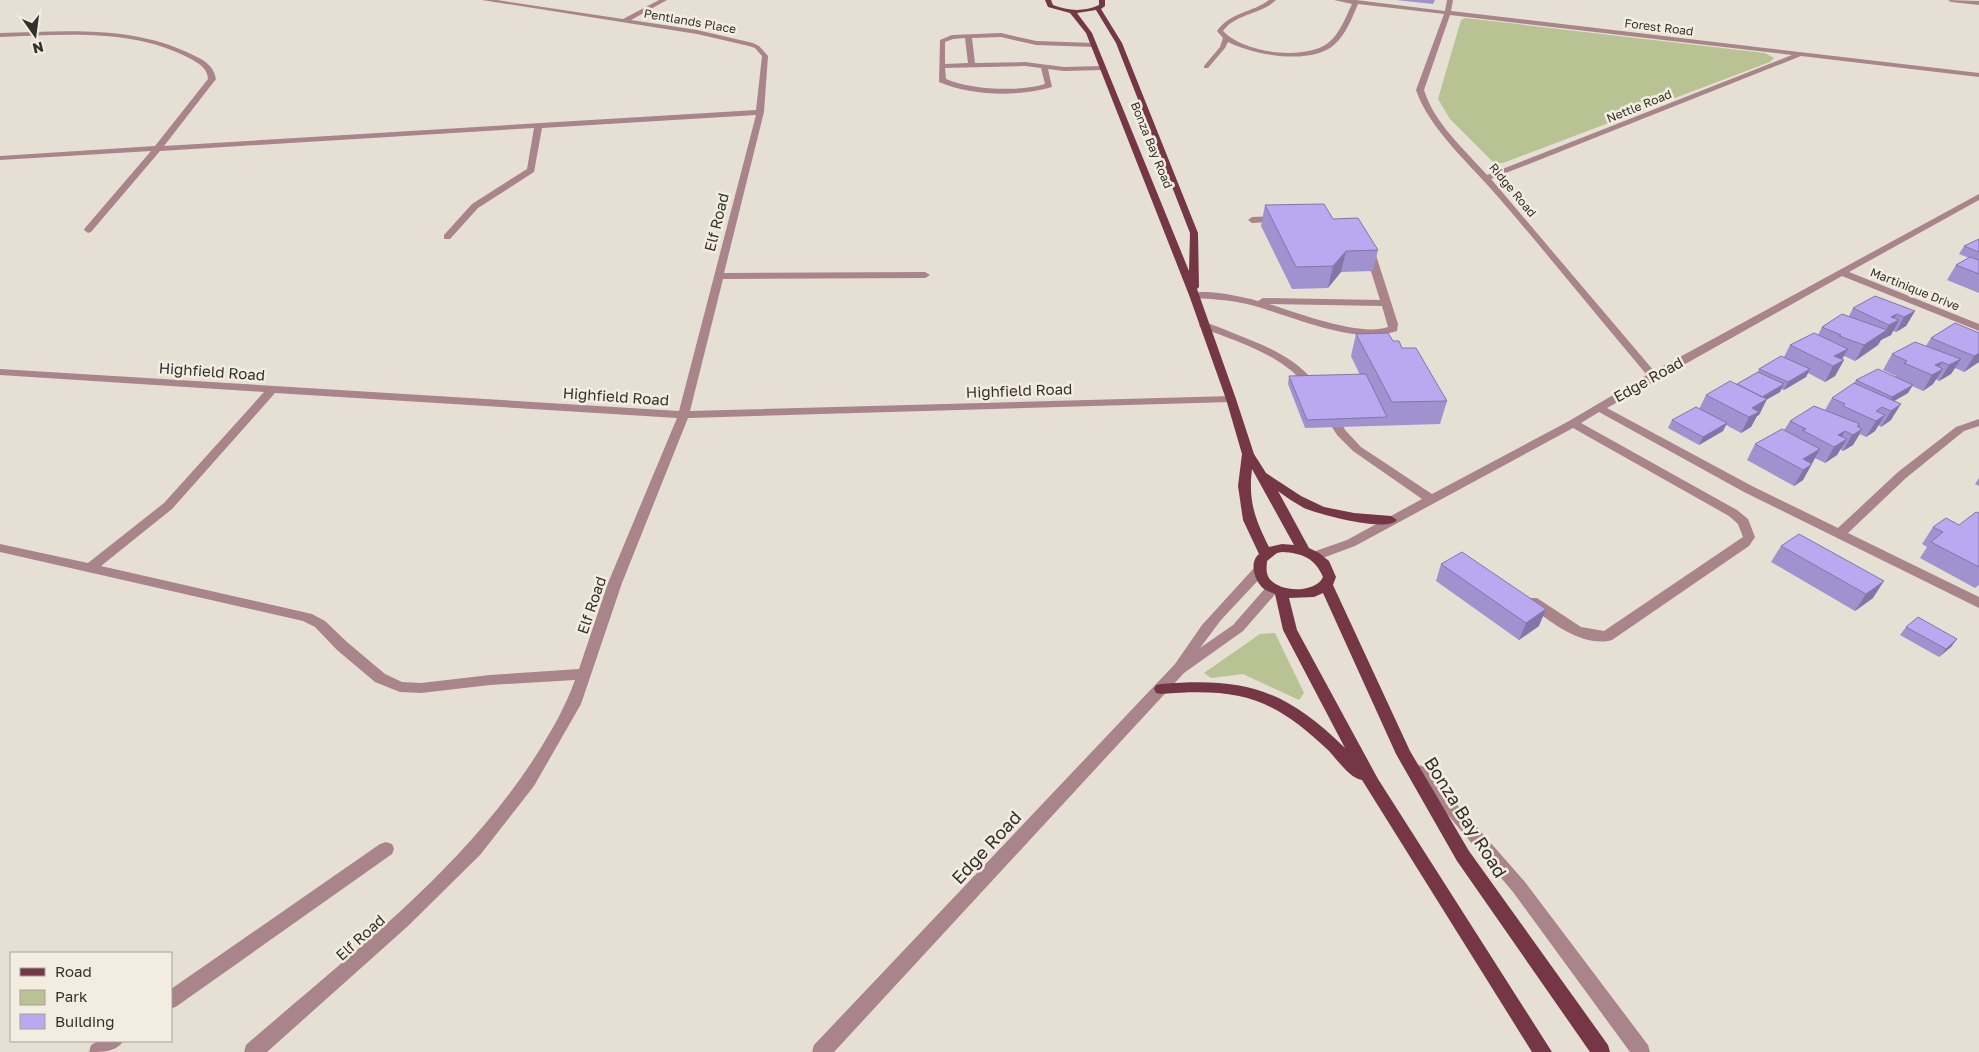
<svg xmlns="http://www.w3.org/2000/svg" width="1979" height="1052" font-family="'Golos Text',sans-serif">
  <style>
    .green { fill: #b8c293 }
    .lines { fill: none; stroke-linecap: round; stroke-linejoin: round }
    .minor { fill: #a9848a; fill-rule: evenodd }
    .major { fill: #753745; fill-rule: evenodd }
    .wall { fill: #a091cf }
    .shaded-wall { fill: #8276a9 }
    .building { fill: #baa9f1; stroke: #8276a9 }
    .labels { text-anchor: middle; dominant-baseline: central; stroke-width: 5; stroke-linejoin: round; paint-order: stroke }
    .far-street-label { font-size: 12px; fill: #33312c; stroke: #f2ede0 }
    .street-label { font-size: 15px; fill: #33312c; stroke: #f2ede0 }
    .near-street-label { font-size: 18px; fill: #33312c; stroke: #f2ede0 }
  </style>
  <rect width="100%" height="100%" fill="#e5e0d3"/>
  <!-- green -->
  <path class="green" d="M1465 18 1765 53 1774 58 1770 62 1503 163H1494L1450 119 1438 99 1461 20Z
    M1275 633 1304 693 1299 700 1243 674 1211 678 1204 673 1260 634Z"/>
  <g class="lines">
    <!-- minor -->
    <path class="minor" d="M482 0H497L623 19 659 0H667L631 20 697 30 753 43 759 46 768 56 764 112 724 273 925 272 930 275 925 278 723 279 690 411 1231 396 1236 399 1231 402 688 418 622 583 581 704 534 786 480 855 408 926 267 1052H244L246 1045C348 956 461 872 535 757 551 732 565 708 575 680L490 685 421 693 400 692 375 682 337 650 315 627 303 621 0 552V544L88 563 164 503 264 392 0 375V369L679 411 756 115 542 128 534 172 478 208 450 239H444V235L472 204 527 169 534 128 160 151 91 232 88 233 84 230 85 228 151 151 0 160V156L155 146 208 79C207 67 198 63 189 58 131 28 63 35 0 37V33C65 31 134 25 193 55 204 60 214 66 216 79L164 146 756 110 762 56 755 48 749 46 697 34ZM275 393 677 418 608 583 579 669 490 675 421 683 402 682 385 674 347 642 325 621 312 614 101 566 172 509Z
      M1269 0H1276C1261 15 1236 13 1223 31 1243 53 1304 61 1328 43 1340 34 1346 16 1352 4L1334 0H1356L1445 11 1447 0H1453L1451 11 1979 73V77L1801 56 1491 179 1654 371 1979 194V200L1849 272 1979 324V331L1842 276 1607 408 1752 486 1838 528 1898 472 1956 427 1979 419V426L1964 431 1906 478 1848 533 1979 597V608L1744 492 1599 412 1581 423 1737 510 1748 519 1755 537 1749 546 1612 640C1587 647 1559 628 1540 614 1535 610 1529 607 1525 601L1527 598H1537L1581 627 1604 631 1743 537 1738 524 1729 516 1573 428 1355 546 1320 559H1310L1309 556 1310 553 1347 540 1422 499 1353 451 1337 435 1323 413 1325 411H1333L1346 431 1361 447 1432 494 1569 421 1647 375C1597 316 1549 256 1499 198 1472 166 1429 129 1416 90L1444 14 1358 4C1352 18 1346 34 1335 44 1312 66 1253 55 1228 42L1225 48 1208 68H1204V66L1220 47 1223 38 1217 31C1230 12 1252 13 1269 0ZM1450 15 1792 55 1487 175C1465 150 1434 123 1424 90Z
      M1948 0 1979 1V5L1951 2Z
      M1001 33 1036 41 1094 43 1097 45 1094 47 1036 45 1001 37 972 38 975 63 1025 62 1064 67 1103 66 1106 68 1103 70 1064 71 1048 69 1052 87C1018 97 972 96 939 82L940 40 952 35ZM965 38 968 63 945 64V42L953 39ZM1025 66 1041 68 1045 84C1019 92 971 90 946 79L945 68Z
      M1279 216 1283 219 1282 221 1252 223 1248 220 1252 217Z
      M1369 246 1374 249 1398 324 1397 331C1353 346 1291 315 1247 304 1230 300 1212 299 1194 298L1189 295C1199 287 1245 297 1258 301L1263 298 1380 300 1364 249ZM1269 304 1382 306 1388 327C1360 337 1298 313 1269 304Z
      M1204 322C1214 325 1224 329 1233 333 1267 346 1299 359 1320 389L1315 392C1308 390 1297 374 1289 369 1264 349 1230 339 1200 327L1199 325Z
      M1259 567 1264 568 1266 571 1264 574 1221 620 1200 648 1233 625 1268 585H1278L1280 588 1278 591 1243 631 1184 673 834 1052H812L814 1045 1175 664 1202 625 1254 568Z
      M1419 765 1424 767 1525 882 1648 1045 1650 1052H1630L1513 892 1414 775 1411 771 1414 767Z
      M386 842 392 844 394 849 392 854 177 1006 171 1009V989L380 844Z
      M98 1041H123C117 1052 102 1052 89 1052L91 1045Z"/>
    <!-- major -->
    <path class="major" d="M1045 0H1051L1053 5C1068 11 1084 12 1099 5V0H1105V6L1101 9 1122 43 1198 233 1199 287 1197 289 1236 399 1254 454 1266 473 1301 496 1324 507 1354 513 1391 516 1397 520C1387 533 1318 514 1304 508 1295 503 1286 497 1278 491L1309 548 1319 553 1329 561 1336 577 1333 585 1410 751 1469 851 1608 1045 1610 1052H1590L1457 861 1396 754 1323 593 1314 597 1289 598 1297 630 1378 779 1552 1052H1532L1362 780C1349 778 1337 759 1328 750 1271 696 1238 688 1161 694L1156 693 1154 689 1156 685 1161 684C1244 677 1285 689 1345 748L1283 630 1275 594C1272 593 1267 591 1264 589 1254 581 1249 562 1259 554L1243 520 1238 486 1242 454 1226 399 1189 295 1086 33 1070 13 1048 7ZM1096 10 1116 43 1190 233 1189 271 1092 33 1077 13ZM1252 469 1294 545 1282 544 1269 547C1255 519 1248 501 1252 469ZM1282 552C1302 553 1315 558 1323 577 1315 595 1271 593 1267 573 1266 569 1267 564 1267 561L1277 553Z"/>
  </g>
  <!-- wall -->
  <path class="wall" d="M1396 0H1435L1433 4Z
    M1265 205 1333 219 1378 250 1373 271 1341 272 1328 288 1292 289 1261 226Z
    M1979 239V293L1947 280 1956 265 1969 258 1959 254 1964 246Z
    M1853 308 1915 311 1906 326 1896 332 1893 331 1891 335 1881 340 1878 345 1855 361 1844 356 1842 360H1844L1835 376 1825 382 1808 373 1806 377 1784 390 1781 389 1780 392 1767 399 1759 415 1757 416 1751 427 1741 433 1726 425 1723 431 1699 445 1668 428 1672 420 1699 409 1706 395 1737 384 1758 372 1759 369 1784 357 1790 345 1818 335 1822 327 1849 316Z
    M1955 323 1979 362 1964 372 1955 368 1951 374 1939 381 1936 379 1933 384 1923 391 1912 386 1908 393 1894 401 1891 420 1881 427 1878 425 1875 431 1866 437 1860 434 1853 445 1843 451 1840 449 1837 455 1825 463 1815 458 1803 480 1794 486 1747 460 1755 444 1784 430 1790 421 1825 410 1832 398 1854 383 1856 380 1895 377 1896 376 1883 370 1892 354 1926 346 1931 338Z
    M1356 334 1393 341 1402 348 1447 401 1440 424 1305 428 1288 384 1289 376 1360 375 1351 356Z
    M1979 478V486L1975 484Z
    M1979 513V585L1975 588 1920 558 1927 547 1922 544 1933 527 1959 525Z
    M1781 546 1873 598 1855 611 1771 562Z
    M1441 564 1539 626 1519 640 1436 581Z
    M1906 627 1957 639 1951 647 1939 657 1900 635Z"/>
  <!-- shaded-wall -->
  <path class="shaded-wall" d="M1346 251 1341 272 1328 288 1333 266Z
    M1915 311 1906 326 1896 332 1904 317Z
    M1897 314 1891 324 1899 320 1891 335 1881 340 1878 345 1855 361 1864 345 1886 330 1889 325 1891 317Z
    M1848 349 1840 362 1844 360 1835 376 1825 382 1833 366 1834 356Z
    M1979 353V362L1964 372 1974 356Z
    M1961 359 1951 374 1939 381 1949 365Z
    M1942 362 1934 374 1943 369 1933 384 1923 391 1932 375 1935 365Z
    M1810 369 1806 377 1784 390 1788 382Z
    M1784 384 1780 392 1761 403 1767 399 1759 415 1757 416 1751 427 1741 433 1749 417 1752 408 1761 398Z
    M1913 385 1908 393 1887 405 1892 397Z
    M1901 404 1891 420 1881 427 1891 411Z
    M1885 415 1875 431 1866 437 1876 421Z
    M1727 423 1723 431 1699 445 1703 437Z
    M1860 424 1854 434 1862 429 1853 445 1843 451 1857 426Z
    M1845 431 1837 445 1847 439 1837 455 1825 463 1834 447 1838 435Z
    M1820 449 1803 480 1794 486 1803 470V459Z
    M1884 581 1873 598 1855 611 1866 594Z
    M1546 609 1539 626 1519 640 1526 623Z
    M1957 639 1951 647 1939 657 1946 649Z"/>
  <!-- building -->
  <path class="building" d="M1324 204 1333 219 1358 218 1378 250 1346 251 1333 266 1296 267 1265 205Z
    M1979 239V252L1964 246Z
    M1970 257 1979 260V274L1956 265Z
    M1875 296 1915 311 1904 317 1897 314 1891 317 1899 320 1889 325 1853 308Z
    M1842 314 1887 330 1864 345 1839 336 1841 335 1822 327Z
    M1955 323 1979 333V353L1974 356 1931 338Z
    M1388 333 1393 341H1399L1402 348H1416L1447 401 1392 402 1356 334Z
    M1814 333 1848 349 1834 356 1844 360 1833 366 1790 345Z
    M1915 342 1961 359 1949 365 1942 362 1935 365 1943 369 1932 375 1904 363 1907 361 1892 354Z
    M1781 356 1810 369 1788 382 1759 369Z
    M1878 369 1913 385 1892 397 1856 380Z
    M1758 372 1784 384 1762 397 1737 384Z
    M1366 374 1387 417 1307 420 1289 376Z
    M1730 381 1767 399 1752 408 1759 412 1749 417 1706 395Z
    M1854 383 1901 404 1891 411 1882 407 1876 411 1885 415 1876 421 1843 406 1845 404 1832 398Z
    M1814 406 1860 424 1857 426 1862 429 1853 435 1845 431 1838 435 1847 439 1834 447 1802 430 1806 429 1790 421Z
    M1696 407 1727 423 1703 437 1672 420Z
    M1782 429 1820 449 1803 459 1812 464 1803 470 1755 444Z
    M1976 512 1979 513V567L1931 542 1943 532 1933 527 1946 518 1959 525Z
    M1799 534 1884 581 1866 594 1781 546Z
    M1462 552 1546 609 1526 623 1441 564Z
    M1918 617 1957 639 1946 649 1906 627Z"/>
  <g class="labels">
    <!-- far-street labels -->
    <g class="far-street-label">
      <text transform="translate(690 21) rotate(10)">Pentlands Place</text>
      <text transform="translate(1659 27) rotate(7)">Forest Road</text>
      <text transform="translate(1639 106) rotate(-22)">Nettle Road</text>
      <text transform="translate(1152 145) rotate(68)">Bonza Bay Road</text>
      <text transform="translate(1513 190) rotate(50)">Ridge Road</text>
      <text transform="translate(1915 289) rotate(22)">Martinique Drive</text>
    </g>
    <!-- street labels -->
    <g class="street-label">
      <text transform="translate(716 222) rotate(-76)">Elf Road</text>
      <text transform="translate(212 371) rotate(4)">Highfield Road</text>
      <text transform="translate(1648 379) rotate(-29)">Edge Road</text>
      <text transform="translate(1019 390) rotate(-2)">Highfield Road</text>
      <text transform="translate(616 396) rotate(4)">Highfield Road</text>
      <text transform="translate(591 605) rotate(-71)">Elf Road</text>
      <text transform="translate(360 937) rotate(-42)">Elf Road</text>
    </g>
    <!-- near-street labels -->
    <g class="near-street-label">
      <text transform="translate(1466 817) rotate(58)">Bonza Bay Road</text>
      <text transform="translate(986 847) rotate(-47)">Edge Road</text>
    </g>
  </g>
  <!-- legend -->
  <rect x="10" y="952" width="162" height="90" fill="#f2ede0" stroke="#a6a298"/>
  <rect x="20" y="968" width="25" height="8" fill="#753745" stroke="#a6a298"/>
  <text x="55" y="977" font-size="15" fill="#33312c">Road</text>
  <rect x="20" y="990" width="25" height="15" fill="#b8c293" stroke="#a6a298"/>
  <text x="55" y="1002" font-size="15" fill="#33312c">Park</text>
  <rect x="20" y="1014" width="25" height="15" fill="#baa9f1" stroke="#a6a298"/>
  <text x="55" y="1027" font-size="15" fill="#33312c">Building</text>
  <!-- north arrow -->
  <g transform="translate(35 35) rotate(166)" stroke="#f2ede0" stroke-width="4" paint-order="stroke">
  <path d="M0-4L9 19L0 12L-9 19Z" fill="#33312c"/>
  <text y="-8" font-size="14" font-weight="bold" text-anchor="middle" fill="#33312c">N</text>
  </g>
</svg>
